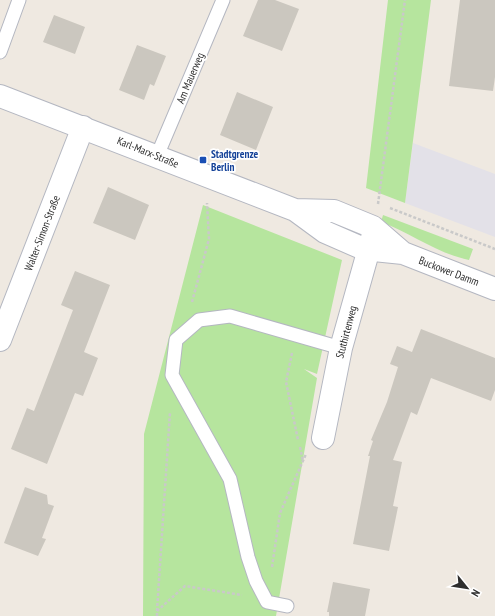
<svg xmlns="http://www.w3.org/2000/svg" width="495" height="616" font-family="'PT Sans Narrow',sans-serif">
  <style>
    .industrial { fill: #e3e1e8 }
    .green { fill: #b6e59e }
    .building { fill: #cbc7bf }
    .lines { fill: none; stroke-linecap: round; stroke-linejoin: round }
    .lane-casing { stroke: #b4b7c1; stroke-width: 15 }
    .street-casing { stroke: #b4b7c1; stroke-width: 24 }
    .secondary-casing { stroke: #b4b7c1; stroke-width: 24 }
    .path { stroke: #c9c9c9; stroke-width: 2.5; stroke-dasharray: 3 2; stroke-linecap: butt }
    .lane { stroke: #fff; stroke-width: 13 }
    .street { stroke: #fff; stroke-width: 22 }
    .secondary { stroke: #fff; stroke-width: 22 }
    .transit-dot { fill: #1a4fb4; stroke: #fff; stroke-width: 1.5 }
    .labels { text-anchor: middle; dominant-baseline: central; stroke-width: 3.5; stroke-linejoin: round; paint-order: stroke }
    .street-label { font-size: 11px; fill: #2e2e2e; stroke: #fff }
    .transit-label { font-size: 11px; font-weight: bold; fill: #164399; stroke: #fff; text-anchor: start }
  </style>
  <rect width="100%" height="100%" fill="#efe9e1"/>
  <!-- industrial -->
  <path class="industrial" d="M413 143 495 174V237L405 203Z"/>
  <!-- green -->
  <path class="green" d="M388 0H431L405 203 366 188Z
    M203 205 342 260 317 374 304 369 317 378 276 616H143L144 434Z
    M383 215 473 249 469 260C436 253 411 233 381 222Z"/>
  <!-- building -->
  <path class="building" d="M258 0H275L299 9 282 51 243 36Z
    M460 0H495V77L493 91 449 86Z
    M54 15 85 27 75 54 43 42Z
    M137 45 166 56 154 86 150 84 144 100 119 90Z
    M237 92 273 107 256 150 220 135Z
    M108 187 149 205 135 240 93 223Z
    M75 271 110 285 84 352 98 358 83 396 75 393 47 464 11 449 27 408 34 411 73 310 61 305Z
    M421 329 495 358V390L491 401 431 378 417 415 411 412 393 460 402 462 393 506 398 507 389 551 353 544 370 456H368L373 441 371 440 387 402 398 367 390 364 397 346 412 352Z
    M25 487 47 495 48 504 54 506 42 538 46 539 38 556 4 543Z
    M333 582 370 589 365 616H329V612H327Z"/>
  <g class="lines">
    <defs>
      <path id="lane" d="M0 52 19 0
        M157 156 223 0
        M287 606 267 602 256 581 248 557 230 479 172 375 176 340 199 320 230 316 341 348"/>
      <path id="street" d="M0 340 83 127
        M323 438 341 348 374 231"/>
      <path id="secondary" d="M0 96 295 210 325 232 364 249 403 253 495 289
        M295 210 334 211 373 227 403 253"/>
    </defs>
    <!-- lane casing -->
    <use href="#lane" class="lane-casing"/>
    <!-- street casing -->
    <use href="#street" class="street-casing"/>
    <!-- secondary casing -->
    <use href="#secondary" class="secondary-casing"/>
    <!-- path -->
    <path class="path" d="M378 204 405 0
      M390 208 495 249
      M192 302 209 239 207 203
      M292 353 286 382 298 440
      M300 447 303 461
      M272 567 280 513 306 454
      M157 611 170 412
      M157 616V611L185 586 242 595"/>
    <!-- lane -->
    <use href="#lane" class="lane"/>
    <!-- street -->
    <use href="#street" class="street"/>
    <!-- secondary -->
    <use href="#secondary" class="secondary"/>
  </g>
  <!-- markers -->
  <rect class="transit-dot" x="199" y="156" width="8" height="8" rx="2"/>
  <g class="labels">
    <!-- street labels -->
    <g class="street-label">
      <text transform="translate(190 78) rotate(-67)">Am Mauerweg</text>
      <text transform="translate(148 152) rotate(22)">Karl-Marx-Straße</text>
      <text transform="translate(42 233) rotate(-69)">Walter-Simon-Straße</text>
      <text transform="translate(449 271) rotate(21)">Buckower Damm</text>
      <text transform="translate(346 332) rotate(-75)">Stuthirtenweg</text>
    </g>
    <!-- transit labels -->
    <g class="transit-label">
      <text x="211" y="154">Stadtgrenze<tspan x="211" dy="13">Berlin</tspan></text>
    </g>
  </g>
  <!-- north arrow -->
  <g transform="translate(467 588) rotate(120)" stroke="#ffffff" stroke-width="3" paint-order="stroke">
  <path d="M0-3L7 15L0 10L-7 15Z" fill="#2e2e2e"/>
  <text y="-6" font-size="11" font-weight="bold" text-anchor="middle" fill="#2e2e2e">N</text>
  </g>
</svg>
